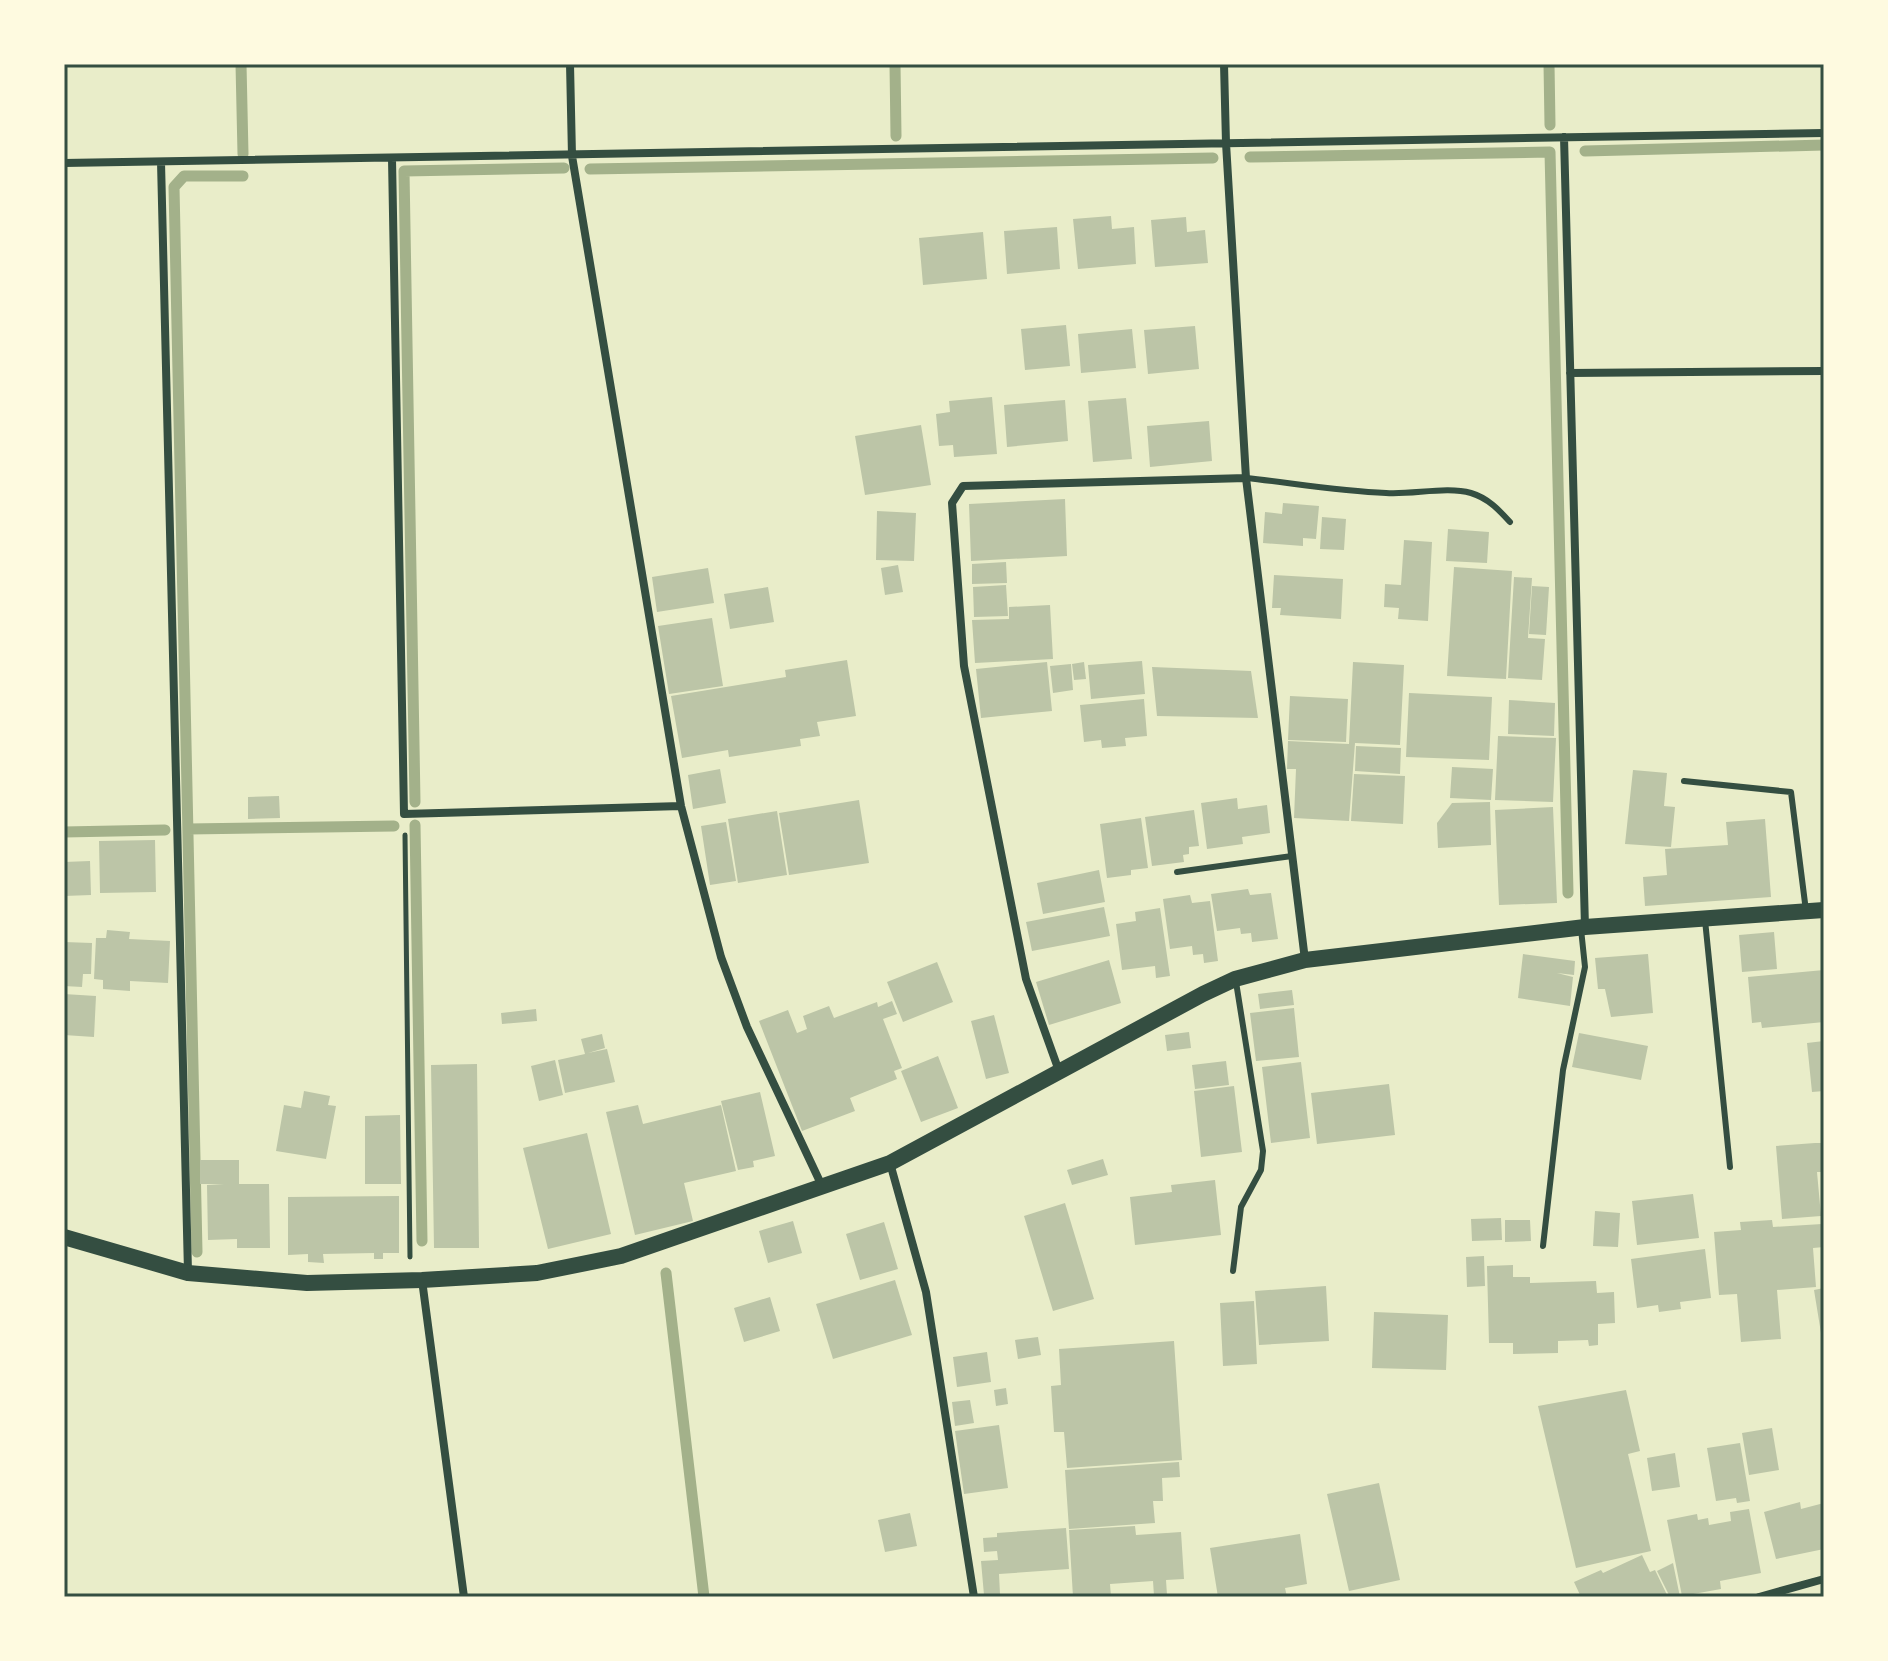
<svg xmlns="http://www.w3.org/2000/svg" width="1888" height="1661" font-family="Mulish,sans-serif">
  <style>
    .lines { fill: none; stroke-linecap: round; stroke-linejoin: round }
    .stream { stroke: #a3b18a; stroke-width: 11 }
    .building { fill: #bcc5a7 }
    .path { stroke: #344e41; stroke-width: 5 }
    .service { stroke: #344e41; stroke-width: 6 }
    .minor { stroke: #344e41; stroke-width: 8 }
    .secondary { stroke: #344e41; stroke-width: 16 }
    .neatline { fill: none; stroke: #344e41; stroke-width: 3 }
  </style>
  <rect width="100%" height="100%" fill="#e9edc9"/>
  <g class="lines">
    <!-- stream -->
    <path class="stream" d="M241 64 243 154
      M895 64 896 136
      M1549 64 1550 125
      M1585 151 1824 145
      M1250 157 1550 152 1568 893
      M590 169 1213 158
      M415 802 404 171 564 168
      M415 825 422 1241
      M188 829 394 826
      M64 832 165 830
      M197 1252 174 187 184 176H243
      M666 1273 704 1597"/>
  </g>
  <!-- building -->
  <path class="building" d="M1111 216 1112 229 1134 227 1136 264 1078 269 1073 219Z
    M1186 217 1187 232 1205 230 1208 263 1155 267 1151 220Z
    M1057 227 1060 269 1007 274 1004 231Z
    M983 232 987 279 923 285 919 238Z
    M1066 325 1070 366 1025 370 1021 329Z
    M1195 326 1199 369 1148 374 1144 330Z
    M1132 329 1136 368 1081 373 1078 334Z
    M992 397 997 454 954 457 953 445 939 446 936 414 950 412 949 401Z
    M1126 398 1132 459 1093 462 1088 401Z
    M1065 400 1068 441 1007 447 1004 405Z
    M1209 421 1212 461 1150 467 1147 426Z
    M921 425 931 485 865 495 855 436Z
    M1065 499 1067 556 971 561 969 504Z
    M1283 503 1319 506 1316 539 1303 538V546L1263 543 1265 512 1282 514Z
    M877 511 916 513 914 561 876 560Z
    M1322 517 1346 519 1344 550 1320 549Z
    M1448 529 1489 532 1487 563 1446 561Z
    M1404 540 1432 542 1428 621 1398 619 1399 608 1384 607 1385 584 1401 585Z
    M1006 562 1007 583 972 584V564Z
    M898 565 903 592 885 595 881 568Z
    M1454 567 1512 571 1506 679 1447 676Z
    M708 568 714 603 657 612 652 577Z
    M1274 575 1343 579 1341 619 1280 615 1281 608H1272Z
    M1514 577 1532 578 1528 638 1545 639 1542 680 1508 678Z
    M1006 585 1008 616 974 617 973 587Z
    M1532 586 1549 587 1546 635 1529 634Z
    M768 587 774 622 730 629 724 594Z
    M1050 605 1053 659 975 663 972 620 1009 619V607Z
    M712 618 723 686 669 694 658 626Z
    M847 660 856 716 817 722 820 736 800 739 801 746 729 757 728 750 682 758 671 696 786 677 785 670Z
    M1142 661 1145 694 1091 699 1088 665Z
    M1047 662 1052 711 981 718 976 669Z
    M1084 662 1086 679 1074 680 1072 664Z
    M1353 662 1404 665 1400 745 1355 743 1349 821 1294 818 1296 769H1287L1288 741 1349 744Z
    M1071 664 1073 690 1053 693 1050 666Z
    M1152 667 1251 671 1258 718 1157 716Z
    M1409 693 1492 697 1489 760 1406 757Z
    M1290 696 1348 699 1346 742 1288 740Z
    M1144 699 1147 736 1125 738 1126 746 1102 748 1101 740 1084 742 1080 705Z
    M1509 700 1555 703 1554 736 1508 734Z
    M1498 736 1556 738 1553 802 1495 800Z
    M1356 746 1401 748 1400 774 1355 771Z
    M1452 767 1493 769 1491 800 1450 798Z
    M720 769 726 803 693 809 688 775Z
    M1633 770 1667 773 1664 806 1675 807 1671 847 1625 844Z
    M1354 774 1405 776 1403 824 1351 821Z
    M279 796 280 818 248 819V797Z
    M1237 798 1238 809 1267 805 1270 833 1242 837 1243 844 1207 849 1201 803Z
    M859 800 869 863 789 875 779 813Z
    M1490 802 1491 845 1438 848 1437 823 1452 803Z
    M1553 807 1557 903 1499 905 1495 810Z
    M1194 810 1199 846 1189 847V854L1183 855 1184 862 1152 866 1145 817Z
    M777 811 787 875 738 883 728 819Z
    M1141 818 1148 868 1131 870V875L1107 878 1100 824Z
    M1765 819 1771 897 1645 906 1643 877 1667 875 1665 849 1728 845 1726 822Z
    M726 822 736 881 710 885 701 826Z
    M155 840 156 892 100 893 99 841Z
    M90 861 91 895 64 896V862Z
    M1099 870 1105 902 1043 914 1037 883Z
    M1248 889 1250 895 1271 893 1278 939 1252 942 1251 933 1241 934 1240 928 1217 931 1211 894Z
    M1190 895 1192 903 1210 901 1218 961 1204 963 1203 954 1193 955 1192 946 1170 949 1163 899Z
    M1104 907 1110 936 1032 951 1026 922Z
    M1160 908 1170 976 1156 978 1155 966 1122 970 1116 924 1136 921 1135 912Z
    M107 930 130 932 129 939 170 941 168 983 130 981V991L103 989V980L94 979 96 938H106Z
    M1774 932 1777 969 1742 972 1739 935Z
    M64 942 92 943 91 974H83L82 987 64 986Z
    M1523 954 1575 961 1574 975 1557 973 1573 977 1570 1006 1518 998Z
    M1648 954 1653 1013 1611 1017 1605 989H1598L1595 958Z
    M1109 960 1121 1003 1049 1025 1036 982Z
    M937 962 953 1002 903 1022 887 982Z
    M1824 970V1022L1762 1028 1761 1022 1752 1023 1748 977Z
    M1292 990 1294 1005 1260 1009 1258 994Z
    M64 994 96 996 94 1037 64 1035Z
    M892 1001 897 1014 883 1019 902 1068 894 1071 897 1079 850 1098 855 1111 802 1131 759 1021 788 1010 797 1033 807 1029 803 1016 829 1006 834 1018 877 1002 878 1007Z
    M1294 1008 1299 1057 1256 1061 1250 1013Z
    M536 1009 537 1021 502 1024 501 1013Z
    M994 1015 1009 1073 986 1079 971 1021Z
    M1189 1032 1191 1048 1167 1051 1165 1035Z
    M1579 1033 1648 1046 1641 1080 1572 1067Z
    M602 1034 605 1048 588 1053 607 1049 615 1082 565 1093 558 1060 585 1054 581 1039Z
    M1824 1041V1091L1812 1092 1807 1043Z
    M938 1056 958 1108 921 1122 901 1071Z
    M555 1060 563 1095 539 1101 531 1066Z
    M1226 1061 1229 1085 1195 1089 1192 1065Z
    M1301 1062 1310 1138 1271 1143 1262 1067Z
    M477 1064 479 1248H434L431 1065Z
    M1389 1084 1395 1135 1317 1144 1311 1093Z
    M1234 1086 1242 1152 1201 1157 1194 1091Z
    M304 1091 330 1096 328 1105 336 1106 326 1159 276 1151 284 1105 301 1108Z
    M760 1092 775 1156 753 1161 754 1167 738 1170 721 1101Z
    M638 1105 643 1124 721 1105 736 1171 684 1183 693 1221 635 1235 606 1112Z
    M400 1115 401 1184H365V1116Z
    M587 1133 611 1234 548 1249 523 1148Z
    M1815 1143H1824V1172H1817L1821 1216 1782 1219 1776 1146Z
    M1103 1159 1108 1175 1072 1185 1067 1170Z
    M200 1160H239V1184H269L270 1248H237V1239L208 1240 207 1185 224 1184H200Z
    M1215 1180 1221 1235 1135 1245 1130 1197 1172 1192 1171 1185Z
    M1693 1194 1699 1238 1637 1245 1632 1201Z
    M399 1196V1253H383V1259H374V1253L323 1254 324 1263 308 1262V1254L288 1255V1197Z
    M1065 1203 1094 1299 1053 1311 1024 1216Z
    M1595 1211 1620 1213 1618 1247 1593 1246Z
    M1501 1218 1502 1240 1472 1241 1471 1219Z
    M1505 1220H1530L1531 1241 1505 1242Z
    M1772 1220 1773 1227 1822 1224 1824 1247 1813 1248 1816 1287 1777 1290 1781 1339 1741 1342 1737 1294 1719 1295 1714 1232 1741 1230 1740 1222Z
    M793 1221 802 1253 768 1263 759 1231Z
    M884 1222 898 1269 860 1280 846 1234Z
    M1705 1249 1711 1298 1680 1302 1681 1309 1659 1312 1658 1305 1637 1308 1631 1259Z
    M1484 1256 1485 1286 1467 1287 1466 1257Z
    M1513 1265V1277H1530V1283L1596 1281 1597 1293 1614 1292 1615 1323 1598 1324V1345L1589 1346 1588 1340 1558 1341V1353L1513 1354V1343H1489L1487 1266Z
    M895 1280 912 1335 833 1359 816 1304Z
    M1326 1286 1329 1341 1259 1345 1255 1291Z
    M1824 1288V1333H1821L1814 1290Z
    M770 1297 780 1331 744 1342 734 1308Z
    M1254 1301 1257 1364 1223 1366 1220 1303Z
    M1374 1312 1448 1315 1446 1370 1372 1368Z
    M1038 1337 1041 1355 1018 1359 1015 1340Z
    M1174 1341 1182 1460 1067 1468 1064 1432H1054L1051 1386 1061 1385 1059 1349Z
    M987 1352 991 1382 957 1387 953 1357Z
    M1006 1388 1008 1404 996 1406 994 1390Z
    M1626 1390 1640 1451 1628 1454 1651 1551 1576 1568 1538 1406Z
    M970 1400 974 1423 955 1426 952 1402Z
    M999 1425 1008 1488 964 1494 955 1431Z
    M1772 1428 1779 1470 1749 1475 1742 1433Z
    M1740 1443 1750 1501 1737 1503 1736 1498 1716 1501 1707 1448Z
    M1675 1453 1680 1487 1652 1491 1647 1458Z
    M1179 1462 1180 1477 1162 1478 1163 1501H1153L1155 1523 1069 1529 1065 1470Z
    M1379 1483 1400 1580 1349 1591 1327 1494Z
    M1800 1502 1801 1509 1824 1503V1549L1776 1559 1764 1512Z
    M1749 1509 1761 1573 1720 1581 1721 1589 1682 1596 1667 1520 1697 1514 1698 1520 1708 1518 1709 1525 1731 1521 1730 1512Z
    M910 1513 917 1546 885 1552 878 1520Z
    M1135 1526 1136 1535 1181 1532 1184 1579 1166 1580 1167 1595 1154 1596 1153 1581 1110 1584 1111 1597H1073L1069 1530Z
    M1066 1528 1069 1569 999 1574 1000 1594 984 1595 981 1561 998 1560 997 1551 984 1552 983 1538 997 1537V1533Z
    M1300 1534 1307 1584 1285 1588 1287 1597H1218L1210 1548Z
    M1642 1555 1650 1572 1655 1570 1668 1597H1581L1574 1582 1601 1570 1603 1573Z
    M1673 1563 1680 1597H1670L1657 1571Z"/>
  <g class="lines">
    <!-- path -->
    <path class="path" d="M405 835 410 1257"/>
    <!-- service -->
    <path class="service" d="M1246 478C1292 483 1339 491 1386 493 1412 495 1447 486 1471 493 1488 498 1499 510 1510 522
      M1684 781 1791 792 1806 911
      M1177 872 1292 856
      M1705 920 1730 1167
      M1543 1246 1563 1070 1585 967 1581 929
      M1233 1271 1241 1207 1261 1170 1263 1151 1236 982"/>
    <!-- minor -->
    <path class="minor" d="M570 64 572 156 681 806 721 957 747 1027 822 1186
      M1224 64 1226 143 1246 478 1305 960
      M1564 137 1585 927
      M392 159 404 814 681 806
      M161 162 188 1272
      M64 163 1824 133
      M1570 373 1824 371
      M1059 1071 1026 979 964 666 952 503 963 486 1246 478
      M890 1163 926 1292 974 1597
      M422 1280 464 1597
      M1759 1597 1824 1579"/>
    <!-- secondary -->
    <path class="secondary" d="M64 1237 188 1273 307 1283 422 1280 537 1273 621 1256 890 1163 1203 994 1235 979 1305 960 1585 927 1824 910"/>
  </g>
  <!-- border -->
  <rect width="1888" height="1661" fill="none" stroke="#fefae0" stroke-width="132"/>
  <rect x="66" y="66" width="1756" height="1529" class="neatline"/>
</svg>
